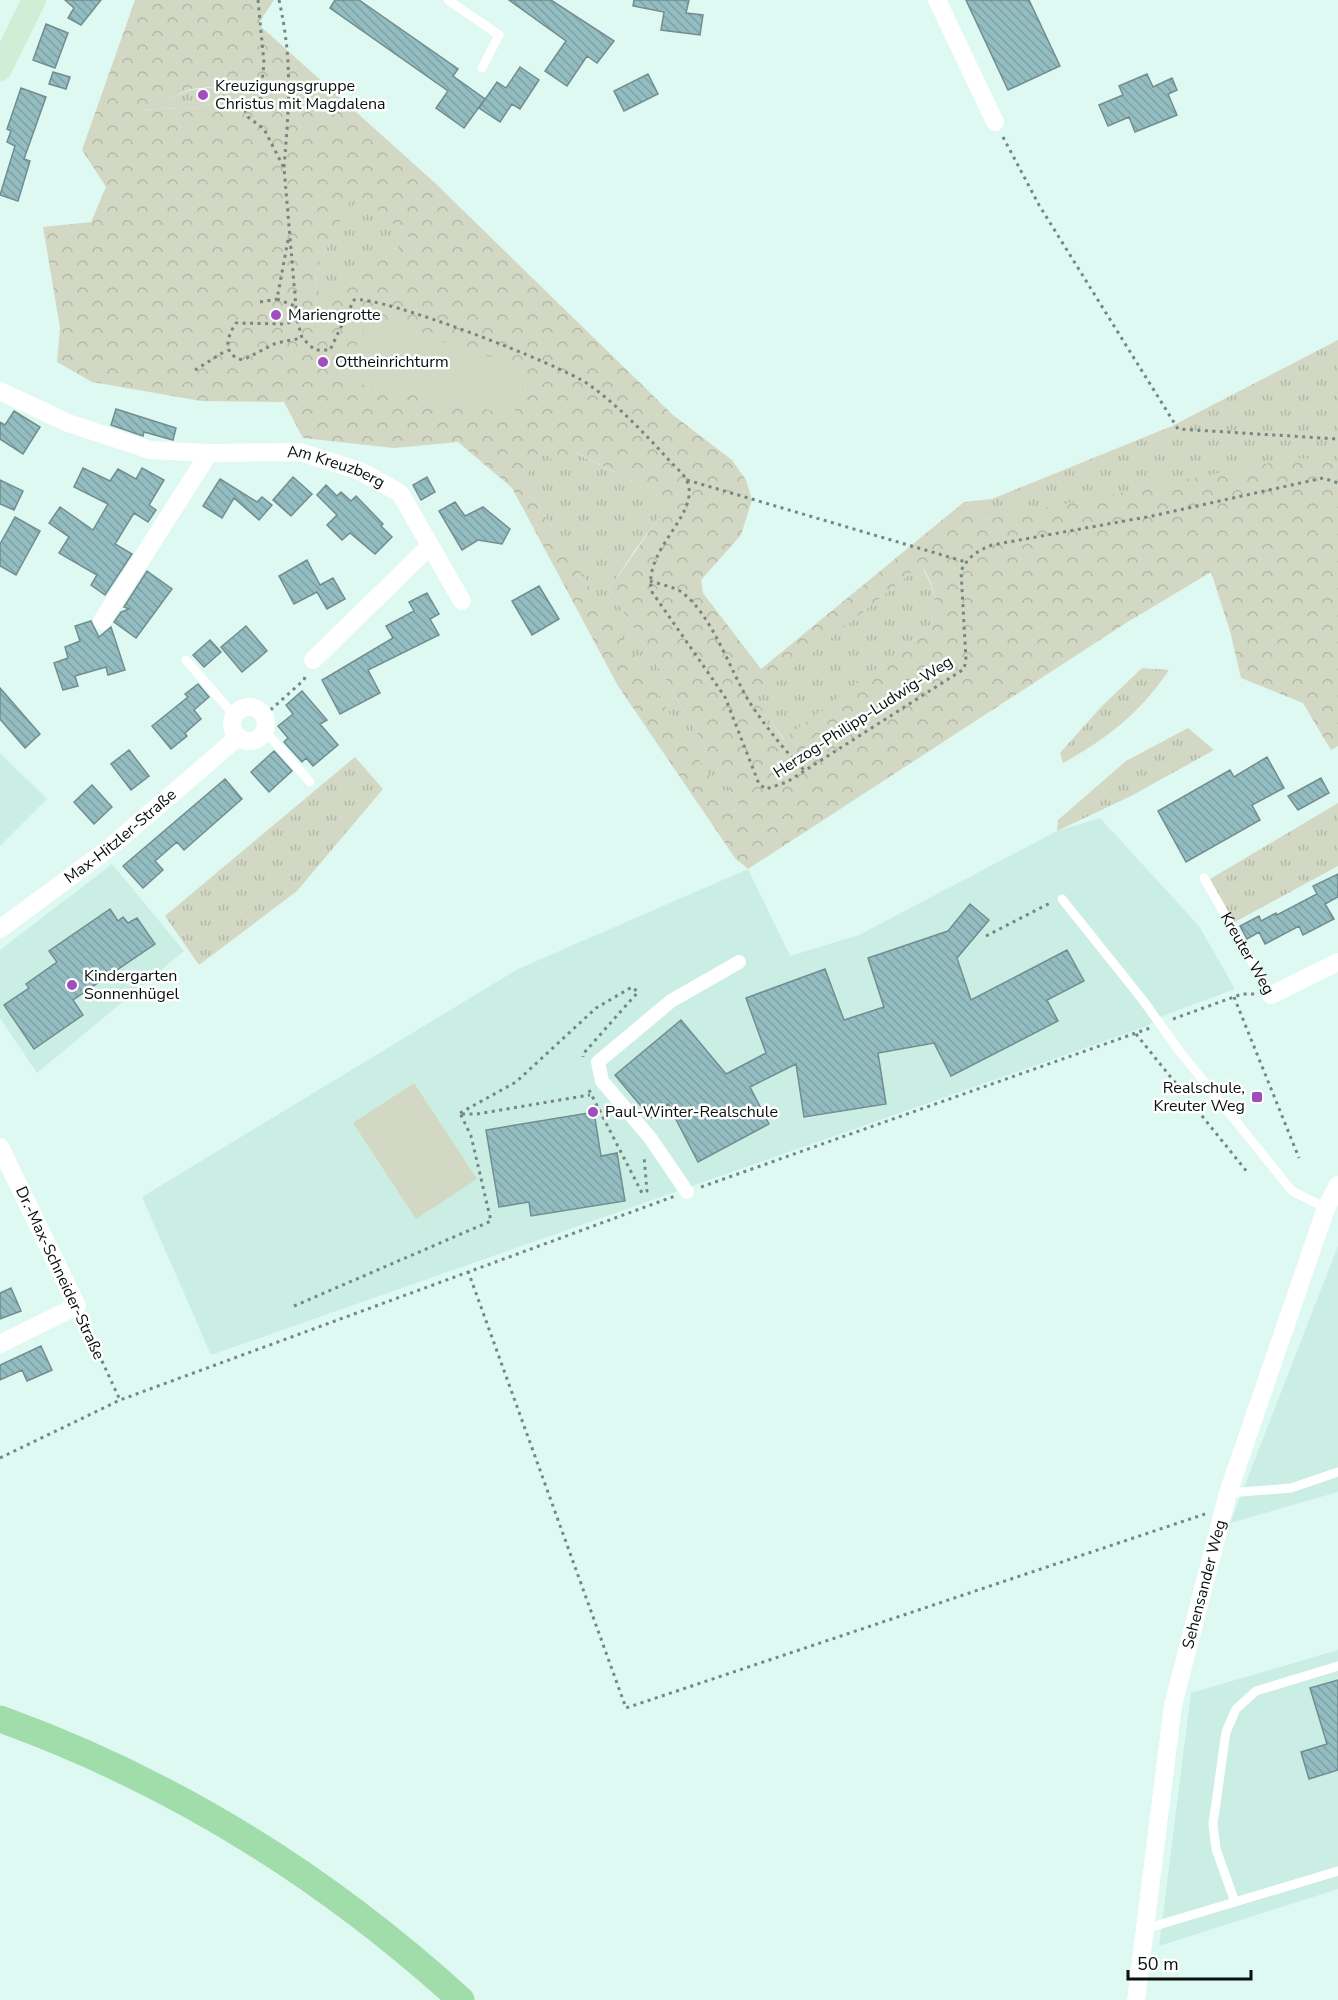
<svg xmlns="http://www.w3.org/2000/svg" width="1338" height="2000" font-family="'Nunito Sans',sans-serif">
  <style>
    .built { fill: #cbeee4 }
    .grass { fill: url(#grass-tufts) }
    .forest { fill: url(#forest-crowns); fill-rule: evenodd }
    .park { fill: #d3d8c4 }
    .building { fill: url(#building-back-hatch); stroke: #728d8f; stroke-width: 1.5 }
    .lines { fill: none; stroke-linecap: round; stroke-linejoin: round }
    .path { stroke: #758782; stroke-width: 3; stroke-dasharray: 3 4.5; stroke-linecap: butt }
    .service { stroke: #fff; stroke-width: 9 }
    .pedestrian { stroke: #fff; stroke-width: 14 }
    .minor { stroke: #fff; stroke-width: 18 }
    .secondary { stroke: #d0eed5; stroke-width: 24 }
    .primary { stroke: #a0ddaa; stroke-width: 27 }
    .poi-dot { fill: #9f4ebe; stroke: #fff; stroke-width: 2 }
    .labels { text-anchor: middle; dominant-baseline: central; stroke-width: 5; stroke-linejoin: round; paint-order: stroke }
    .poi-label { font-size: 16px; fill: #08110f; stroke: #fff; text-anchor: start }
    .street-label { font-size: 16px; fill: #08110f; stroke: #fff }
  </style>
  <defs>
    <pattern id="grass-tufts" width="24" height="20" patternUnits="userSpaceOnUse" patternTransform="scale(1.5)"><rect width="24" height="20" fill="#d3d8c4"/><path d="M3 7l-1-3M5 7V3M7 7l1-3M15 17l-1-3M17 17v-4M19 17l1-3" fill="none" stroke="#b4b8a7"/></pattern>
    <pattern id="forest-crowns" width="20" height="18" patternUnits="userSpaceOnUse" patternTransform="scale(1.5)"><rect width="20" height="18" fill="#d3d8c4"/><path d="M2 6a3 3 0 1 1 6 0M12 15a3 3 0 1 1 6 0" fill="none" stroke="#b4b8a7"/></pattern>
    <pattern id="building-back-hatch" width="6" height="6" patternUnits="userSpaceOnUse" patternTransform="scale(1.5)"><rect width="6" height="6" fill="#93bdc1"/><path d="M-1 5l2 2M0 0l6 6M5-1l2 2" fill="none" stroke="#7da1a5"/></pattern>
  </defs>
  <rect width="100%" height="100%" fill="#def9f1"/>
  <!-- built -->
  <path class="built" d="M0 753 47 799 0 846Z
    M1100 818 1199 926 1235 989 1165 1015 1145 1027 211 1355 142 1197 518 969 748 869 790 956 859 935 1057 831Z
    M112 864 184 951 37 1073 0 1018V950Z
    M1338 1246V1492L1230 1523Z
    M1338 1650V1889L1159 1946 1191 1693Z"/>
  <!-- grass -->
  <path class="grass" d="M231 85V99L200 107 137 110 191 90Z
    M355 190 411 239 317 308 315 272Z
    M1338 340V466L1327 460 988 519 964 502 992 499 1172 426Z
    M542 449 576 453 630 480 669 505 635 550 609 589 665 678 740 807 731 812 531 494 525 477Z
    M921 565C935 590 940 603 928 630L784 739 754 699Z
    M1142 668 1169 670C1141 712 1107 739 1063 763L1060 753 1101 707Z
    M1188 728 1214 750 1131 796 1057 831 1058 820 1126 761Z
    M355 757 383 789 297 891 199 965 165 916Z
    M1338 803V866L1233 923 1210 879Z"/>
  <!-- forest -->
  <path class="forest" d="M135 0H274L258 24 434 182 673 415 732 460 746 480 752 500 741 535 701 580 703 593 761 669 964 502 988 519 1295 458 1328 460 1338 466V746L1331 750 1303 703 1241 678 1230 631 1211 572 1126 623 748 869 735 858 618 686 512 488 458 442 394 448 303 438 284 402 201 401 92 382 57 362 60 328 43 227 91 222 106 187 82 150ZM231 85V99L200 107 140 110 191 89ZM355 191 411 239 317 307 315 272ZM542 450 558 466 577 453 630 480 668 505 609 589 665 678 740 807 732 812 531 494 525 477ZM921 565C936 586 939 606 928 630L783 739 755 699Z"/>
  <!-- park -->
  <path class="park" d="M369 319 527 368 514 415 340 380Z
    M414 1083 477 1179 416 1219 353 1123Z"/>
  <!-- building -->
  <path class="building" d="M65 0H101L81 25 68 18 74 8Z
    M335 0H359L458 69 453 76 485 99 464 128 436 108 448 91 330 8Z
    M509 0H551L614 41 597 63 587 56 567 86 545 71 566 41Z
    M634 0H689L686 13 703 15 700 35 661 30 664 12 633 6Z
    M966 0H1029L1060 66 1008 90Z
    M46 24 68 33 55 68 33 60Z
    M520 67 539 80 520 109 512 104 500 122 479 108 497 82 506 88Z
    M53 72 70 77 66 89 49 84Z
    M648 74 658 94 624 111 614 91Z
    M1147 74 1153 87 1172 78 1177 90 1168 94 1177 115 1135 132 1129 117 1108 126 1099 105 1123 95 1119 86Z
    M21 88 46 97 24 159 30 161 18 201 0 195 15 146 7 142 11 131 7 129Z
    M116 409 176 428 173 440 144 432 143 436 111 425Z
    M14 411 40 427 23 454 0 439V422L5 425Z
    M83 468 110 481 118 469 136 479 142 468 164 480 149 505 156 510 148 522 134 513 115 544 132 554 105 595 91 585 97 575 59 553 69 537 49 523 60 507 93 530 108 504 74 487Z
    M293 477 312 494 291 516 273 500Z
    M427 477 435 492 421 500 413 485Z
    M220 479 257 502 262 497 272 505 259 520 234 498 222 518 203 506Z
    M0 480 23 491 14 510 0 504Z
    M326 485 337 496 341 492 351 501 356 496 383 524 381 526 392 537 375 554 350 533 342 540 327 525 337 515 317 495Z
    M455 502 465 516 483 507 510 529 502 544 478 540 462 550 439 511Z
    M15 517 40 531 16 575 0 566V544Z
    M307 560 320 585 333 578 345 599 327 609 317 592 294 604 279 576Z
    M147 571 172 589 136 638 114 622 121 612 129 609 124 607Z
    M539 586 559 619 532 635 512 601Z
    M427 593 439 614 430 619 439 635 368 670 380 693 340 714 322 680 393 638 386 626 414 611 409 602Z
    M91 621 99 637 111 627 125 670 108 675 106 667 75 676 78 686 63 690 54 663 68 658 65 647 80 641 75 626Z
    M246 626 267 651 242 672 221 647Z
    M210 640 221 652 204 667 193 655Z
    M198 684 209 697 194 710 201 719 185 733 187 736 171 749 152 726 188 697 185 694Z
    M0 688 40 734 25 748 0 719Z
    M302 691 327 720 320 724 338 745 313 766 306 758 302 762 284 742 288 738 278 726 293 714 286 705Z
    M129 750 149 776 131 790 111 764Z
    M274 751 292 771 269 792 251 772Z
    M1267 757 1284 788 1252 805 1260 820 1186 862 1158 811 1230 770 1234 777Z
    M1321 778 1329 793 1298 810 1288 796Z
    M225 779 242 799 184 850 177 842 155 861 163 870 143 888 123 866Z
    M92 785 112 807 94 824 74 802Z
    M1338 874V897L1325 904 1334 919 1303 935 1299 926 1265 944 1259 932 1247 939 1240 926 1259 916 1261 921 1276 913 1277 915 1317 894 1313 886Z
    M970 904 989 920 957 958 971 1000 1067 950 1084 981 1047 1000 1058 1021 951 1076 934 1043 878 1053 886 1104 804 1117 796 1064 750 1087 769 1124 698 1162 668 1104 651 1118 615 1075 681 1020 726 1074 766 1053 746 998 825 969 844 1020 884 1007 868 958 948 931Z
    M110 909 118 921 123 917 128 923 137 918 155 944 73 1000 83 1015 34 1049 4 1005 29 988 26 984 57 962 49 951Z
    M594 1112 601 1156 617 1153 625 1201 531 1216 529 1202 499 1207 486 1130Z
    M11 1288 21 1311 0 1319V1293Z
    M41 1346 52 1370 27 1381 22 1370 0 1380V1365Z
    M1338 1680V1770L1309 1779 1301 1752 1327 1744 1310 1688Z"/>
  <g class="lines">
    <!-- path -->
    <path class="path" d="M258 0 264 63 260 102 246 101 242 105 248 117 264 129 284 168 297 319 302 338 315 350H330L354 300C382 295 561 365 588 384 618 405 644 433 668 459 673 465 682 472 686 479 704 513 641 549 652 592L725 697 759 784 766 789 787 782 964 669 966 660 961 571C968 557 977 551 992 545L1152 516 1323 478 1338 483
      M279 0C293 63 289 104 284 168
      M225 92 260 89
      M1003 137 1039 205 1178 429 1338 439
      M288 240 277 299 295 306
      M260 302 277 299
      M297 319 286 324 236 323C226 338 222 355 243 360L276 343 302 338
      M195 370 227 350
      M687 480 966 562
      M650 581C659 584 671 586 680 591 712 613 730 671 750 703 766 727 784 750 805 771
      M265 715 304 680 306 674
      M986 936 1052 902
      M1234 997 1299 1158
      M1173 1019 1242 994H1255
      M1136 1034 1248 1173
      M589 1090 642 1193 647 1191 644 1156
      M460 1113 516 1082 596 1008 632 987 638 992 583 1054V1057
      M462 1114H477L590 1095
      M701 1187 1150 1028
      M468 1271 626 1708 1205 1514
      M294 1306 491 1221 471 1136 460 1113
      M83 1320 120 1400
      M0 1458 120 1400 675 1196"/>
    <!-- service -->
    <g class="service">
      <path d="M448 0 499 35 482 68"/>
      <path d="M186 660 234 715"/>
      <path d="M266 732 310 782"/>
      <path id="s1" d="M1204 878 1271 995"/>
      <path d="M1062 899 1142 999 1181 1053 1292 1191 1326 1208"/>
      <path d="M1228 1493 1291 1488 1338 1472"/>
      <path d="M1235 1902 1216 1849 1213 1824 1226 1732 1236 1709 1256 1691 1338 1666"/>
      <path d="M1145 1929 1338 1871"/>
    </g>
    <!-- pedestrian -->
    <path class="pedestrian" d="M687 1192 651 1139 602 1081 598 1062 671 1001 739 962"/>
    <!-- minor -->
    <g class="minor">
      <path d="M937 0 995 122"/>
      <path id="s2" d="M0 391 68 423 150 450 209 453 300 452 360 471 400 493 462 601"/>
      <path d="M102 621 209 453"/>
      <path d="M313 660 430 546"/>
      <circle cx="249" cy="724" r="17"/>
      <path id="s3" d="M0 929 108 849 237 738"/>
      <path d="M1271 995 1338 962"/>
      <path d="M0 1147 77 1306 0 1344"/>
      <path id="s4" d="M1136 2000 1173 1705 1228 1493 1326 1208 1338 1185"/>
    </g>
    <!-- secondary -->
    <path class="secondary" d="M0 69 34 0"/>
    <!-- primary -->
    <path class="primary" d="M0 1719C172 1781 326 1877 461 2000"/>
  </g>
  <!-- markers -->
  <g class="poi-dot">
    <circle cx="203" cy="95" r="6"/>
    <circle cx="276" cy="315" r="6"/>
    <circle cx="323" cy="362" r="6"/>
    <circle cx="72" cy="985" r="6"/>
    <rect x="1251" y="1091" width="12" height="12" rx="3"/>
    <circle cx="593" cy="1112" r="6"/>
  </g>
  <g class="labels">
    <!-- poi labels -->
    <g class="poi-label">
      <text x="215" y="86">Kreuzigungsgruppe<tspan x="215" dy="18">Christus mit Magdalena</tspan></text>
      <text x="288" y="315">Mariengrotte</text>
      <text x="335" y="362">Ottheinrichturm</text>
      <text x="84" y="976">Kindergarten<tspan x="84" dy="18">Sonnenhügel</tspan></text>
      <text x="1245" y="1088" text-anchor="end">Realschule,<tspan x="1245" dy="18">Kreuter Weg</tspan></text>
      <text x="605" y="1112">Paul-Winter-Realschule</text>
    </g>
    <!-- street labels -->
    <g class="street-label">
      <text stroke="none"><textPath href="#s2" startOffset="350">Am Kreuzberg</textPath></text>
      <text transform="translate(863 717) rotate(-33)">Herzog-Philipp-Ludwig-Weg</text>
      <text stroke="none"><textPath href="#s3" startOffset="152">Max-Hitzler-Straße</textPath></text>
      <text stroke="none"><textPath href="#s1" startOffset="87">Kreuter Weg</textPath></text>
      <text transform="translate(60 1273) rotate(65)">Dr.-Max-Schneider-Straße</text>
      <text stroke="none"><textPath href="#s4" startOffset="422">Sehensander Weg</textPath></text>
    </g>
  </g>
  <!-- scale -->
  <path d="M1128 1970v9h123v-9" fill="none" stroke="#08110f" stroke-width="3"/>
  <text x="1137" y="1970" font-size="18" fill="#08110f" stroke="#ffffff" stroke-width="4.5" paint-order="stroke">50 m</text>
</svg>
